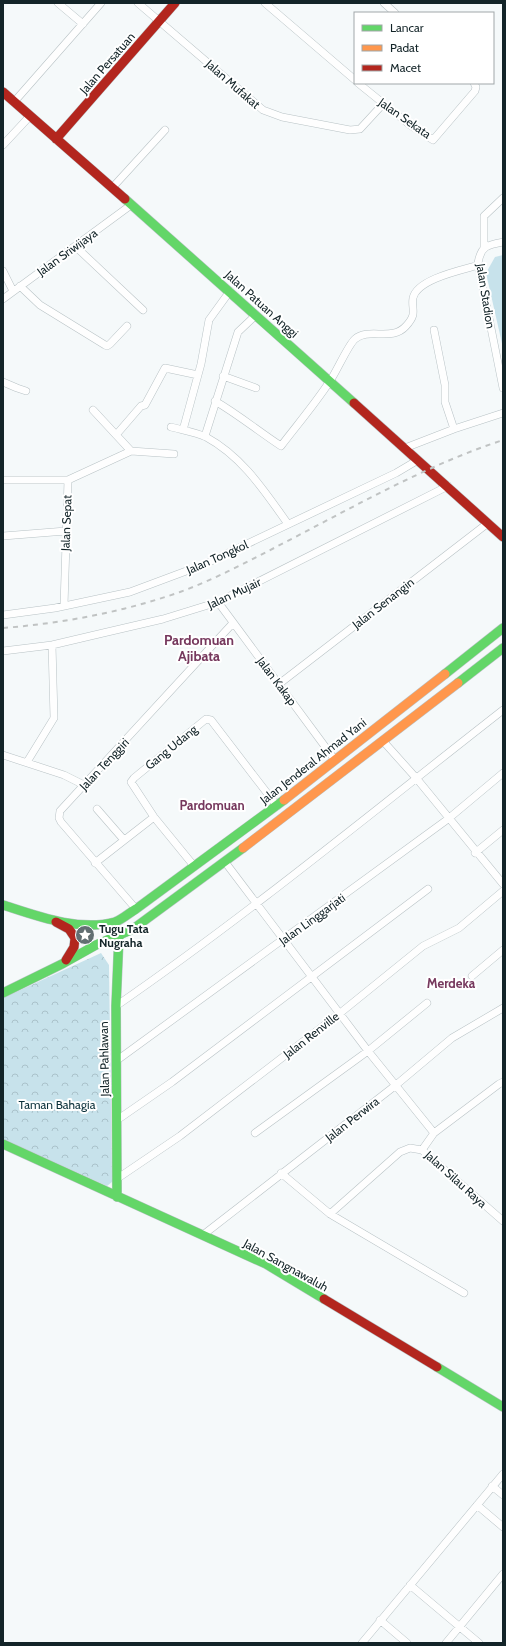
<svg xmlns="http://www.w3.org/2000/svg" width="506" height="1646" font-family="Cabin,sans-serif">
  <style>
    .park { fill: url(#park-crowns) }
    .garden { fill: #c7e2eb }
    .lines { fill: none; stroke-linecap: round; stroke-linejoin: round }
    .street-casing { stroke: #b8c2c5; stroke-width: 8 }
    .fast-casing { stroke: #b8c2c5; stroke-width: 10 }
    .slow-casing { stroke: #b8c2c5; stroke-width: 10 }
    .jam-casing { stroke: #b8c2c5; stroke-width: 10 }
    .street { stroke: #fefefe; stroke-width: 7 }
    .fast { stroke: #63d668; stroke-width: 9 }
    .slow { stroke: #ff974d; stroke-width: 9 }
    .jam { stroke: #b3261e; stroke-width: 9 }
    .rail { stroke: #c0c3c3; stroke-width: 2; stroke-dasharray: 5 5; stroke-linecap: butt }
    .labels { text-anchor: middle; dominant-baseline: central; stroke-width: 4; stroke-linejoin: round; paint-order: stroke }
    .street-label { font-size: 12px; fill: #132428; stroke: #fff }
    .poi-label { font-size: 12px; font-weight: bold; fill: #132428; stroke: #fff; text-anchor: start }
    .park-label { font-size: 12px; fill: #0b313b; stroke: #fff }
    .neighbourhood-label { font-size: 13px; font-weight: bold; fill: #76385d; stroke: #fff }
    .quarter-label { font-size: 14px; font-weight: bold; fill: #76385d; stroke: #fff }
  </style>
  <defs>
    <pattern id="park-crowns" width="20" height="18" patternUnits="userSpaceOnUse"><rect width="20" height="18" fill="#c7e2eb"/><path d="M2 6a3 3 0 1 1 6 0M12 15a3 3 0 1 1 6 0" fill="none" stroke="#aac2ca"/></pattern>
  </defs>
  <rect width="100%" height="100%" fill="#f5f9fa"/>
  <!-- park -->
  <path class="park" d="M101 953 109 965 112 1182 107 1186 3 1139V998Z"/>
  <!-- garden -->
  <path class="garden" d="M503 255V348L486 273 495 257Z"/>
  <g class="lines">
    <defs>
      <path id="street" d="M58 3 83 24
        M138 3 263 110 282 117 350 130 360 129 383 104
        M265 3 355 80
        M384 3 395 13
        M358 83 410 125 433 140 475 91 476 87 474 83
        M14 102 101 3
        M3 145 30 116
        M112 188 165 130
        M503 242C487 245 481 246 478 263L503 388
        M75 246 143 310
        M484 248V216L503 198
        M3 271 13 291
        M20 286 40 305 105 345 107 346 110 344 127 326
        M3 299 131 205
        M434 330 445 385V402L454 429
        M223 376 256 388
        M3 382 17 388 26 391
        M215 401C239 415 258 431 281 446 297 425 315 404 330 381 337 371 348 345 355 339 369 327 392 342 406 326 418 313 411 310 413 298 417 279 462 270 479 265
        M93 410 131 451
        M171 427C182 430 196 432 206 437 243 457 265 492 288 524
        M183 430 201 364 209 320 230 291
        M116 435 141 406 145 405 165 368 198 375
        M205 436 238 332 256 315
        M405 448 454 429 503 413
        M3 480H68L131 451 174 454
        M3 536 66 531
        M218 602 335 760
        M64 606 68 480
        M3 615 55 608 130 592 205 564 396 473 418 460
        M3 651 52 645 103 633 163 619 218 602 448 486
        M279 684 488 523
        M383 741 417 779 503 884
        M3 755 64 775 84 785
        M27 762 54 718 52 645
        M97 809 124 840
        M475 853 503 830
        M225 862 368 1051 434 1133
        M95 863 154 817
        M194 866 154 817 131 782 134 778 206 719 211 720 277 806
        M136 909 61 822 59 818 60 811 233 623
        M472 976 503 950
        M116 1006C249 914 375 810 503 710
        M116 1061 448 819 503 773
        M503 1082 499 1084 434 1133 422 1150 503 1221
        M117 1120 172 1082 428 889
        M255 1133 368 1051 427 1003
        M281 1173 330 1214 464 1293
        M118 1178 180 1136 339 1014 423 946 459 928 503 891
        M330 1214 400 1152 410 1148 422 1150
        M203 1235 396 1085 452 1038 503 1008
        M492 1486 503 1495
        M477 1505 503 1527
        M410 1585 479 1643
        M380 1620 407 1643
        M362 1643 503 1474
        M446 1643 503 1574"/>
      <path id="fast" d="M125 199 354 403
        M445 674 503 628
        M458 683 503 648
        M3 905C37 916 79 932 115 922 123 919 129 913 136 909L284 800
        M117 929 119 935 116 1006 117 1197
        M3 993 62 964 96 945 133 929 243 848
        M3 1144 266 1264 324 1299
        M437 1367 503 1407"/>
      <path id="slow" d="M284 800 445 674
        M243 848 458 683"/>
      <path id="jam" d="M3 92 125 199
        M56 139 175 3
        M354 403 503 537
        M56 922 69 929 75 938 74 947 66 960
        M324 1299 437 1367"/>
    </defs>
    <!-- street casing -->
    <use href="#street" class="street-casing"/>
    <!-- fast casing -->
    <use href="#fast" class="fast-casing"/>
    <!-- slow casing -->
    <use href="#slow" class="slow-casing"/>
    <!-- jam casing -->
    <use href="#jam" class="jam-casing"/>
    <!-- street -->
    <use href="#street" class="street"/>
    <!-- fast -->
    <use href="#fast" class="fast"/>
    <!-- slow -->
    <use href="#slow" class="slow"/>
    <!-- jam -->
    <use href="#jam" class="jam"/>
    <!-- rail -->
    <path class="rail" d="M3 628C64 623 123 612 180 592 213 580 245 563 276 547 350 509 424 466 503 440"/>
  </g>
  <!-- icons -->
  <defs>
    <symbol id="sight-disc" viewBox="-11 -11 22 22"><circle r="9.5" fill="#626f72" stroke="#fff"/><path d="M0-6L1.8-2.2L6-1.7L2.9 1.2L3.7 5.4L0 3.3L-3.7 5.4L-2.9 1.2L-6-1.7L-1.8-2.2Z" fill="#fff"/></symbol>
  </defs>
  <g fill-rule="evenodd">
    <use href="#sight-disc" x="74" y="924" width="22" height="22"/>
  </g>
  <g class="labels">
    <!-- street labels -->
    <g class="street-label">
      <text transform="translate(107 63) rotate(-49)">Jalan Persatuan</text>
      <text transform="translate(233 84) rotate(41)">Jalan Mufakat</text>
      <text transform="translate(405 118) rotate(35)">Jalan Sekata</text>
      <text transform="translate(67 252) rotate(-36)">Jalan Sriwijaya</text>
      <text transform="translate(486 296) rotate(81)">Jalan Stadion</text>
      <text transform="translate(262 304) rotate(42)">Jalan Patuan Anggi</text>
      <text transform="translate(66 523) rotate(-88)">Jalan Sepat</text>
      <text transform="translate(217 557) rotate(-24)">Jalan Tongkol</text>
      <text transform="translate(234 593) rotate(-25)">Jalan Mujair</text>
      <text transform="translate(383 603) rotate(-38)">Jalan Senangin</text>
      <text transform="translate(277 681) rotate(53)">Jalan Kakap</text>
      <text transform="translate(171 747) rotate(-39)">Gang Udang</text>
      <text transform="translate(313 761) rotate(-38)">Jalan Jenderal Ahmad Yani</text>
      <text transform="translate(104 764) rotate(-47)">Jalan Tenggiri</text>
      <text transform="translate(312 919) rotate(-36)">Jalan Linggarjati</text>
      <text transform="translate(311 1035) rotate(-38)">Jalan Renville</text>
      <text transform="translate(104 1059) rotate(-91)">Jalan Pahlawan</text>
      <text transform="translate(352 1119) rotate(-38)">Jalan Perwira</text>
      <text transform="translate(456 1179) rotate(42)">Jalan Silau Raya</text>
      <text transform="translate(286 1265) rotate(29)">Jalan Sangnawaluh</text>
    </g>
    <!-- poi labels -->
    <g class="poi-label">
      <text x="99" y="928">Tugu Tata<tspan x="99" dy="14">Nugraha</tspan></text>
    </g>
    <!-- park labels -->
    <g class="park-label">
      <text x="57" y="1104">Taman Bahagia</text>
    </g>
    <!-- neighbourhood labels -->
    <g class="neighbourhood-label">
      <text x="212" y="805">Pardomuan</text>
      <text x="451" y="983">Merdeka</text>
    </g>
    <!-- quarter labels -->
    <g class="quarter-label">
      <text x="199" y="640">Pardomuan<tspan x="199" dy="16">Ajibata</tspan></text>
    </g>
  </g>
  <!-- border -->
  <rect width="506" height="1646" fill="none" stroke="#132428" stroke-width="8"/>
  <!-- legend -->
  <rect x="354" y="12" width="140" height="72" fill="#ffffff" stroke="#a1a7a9"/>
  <rect x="362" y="25" width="20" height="6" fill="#63d668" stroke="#a1a7a9"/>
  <text x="390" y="32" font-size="12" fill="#132428">Lancar</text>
  <rect x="362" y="45" width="20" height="6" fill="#ff974d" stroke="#a1a7a9"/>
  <text x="390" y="52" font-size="12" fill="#132428">Padat</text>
  <rect x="362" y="65" width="20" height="6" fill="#b3261e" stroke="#a1a7a9"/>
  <text x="390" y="72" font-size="12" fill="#132428">Macet</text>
</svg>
